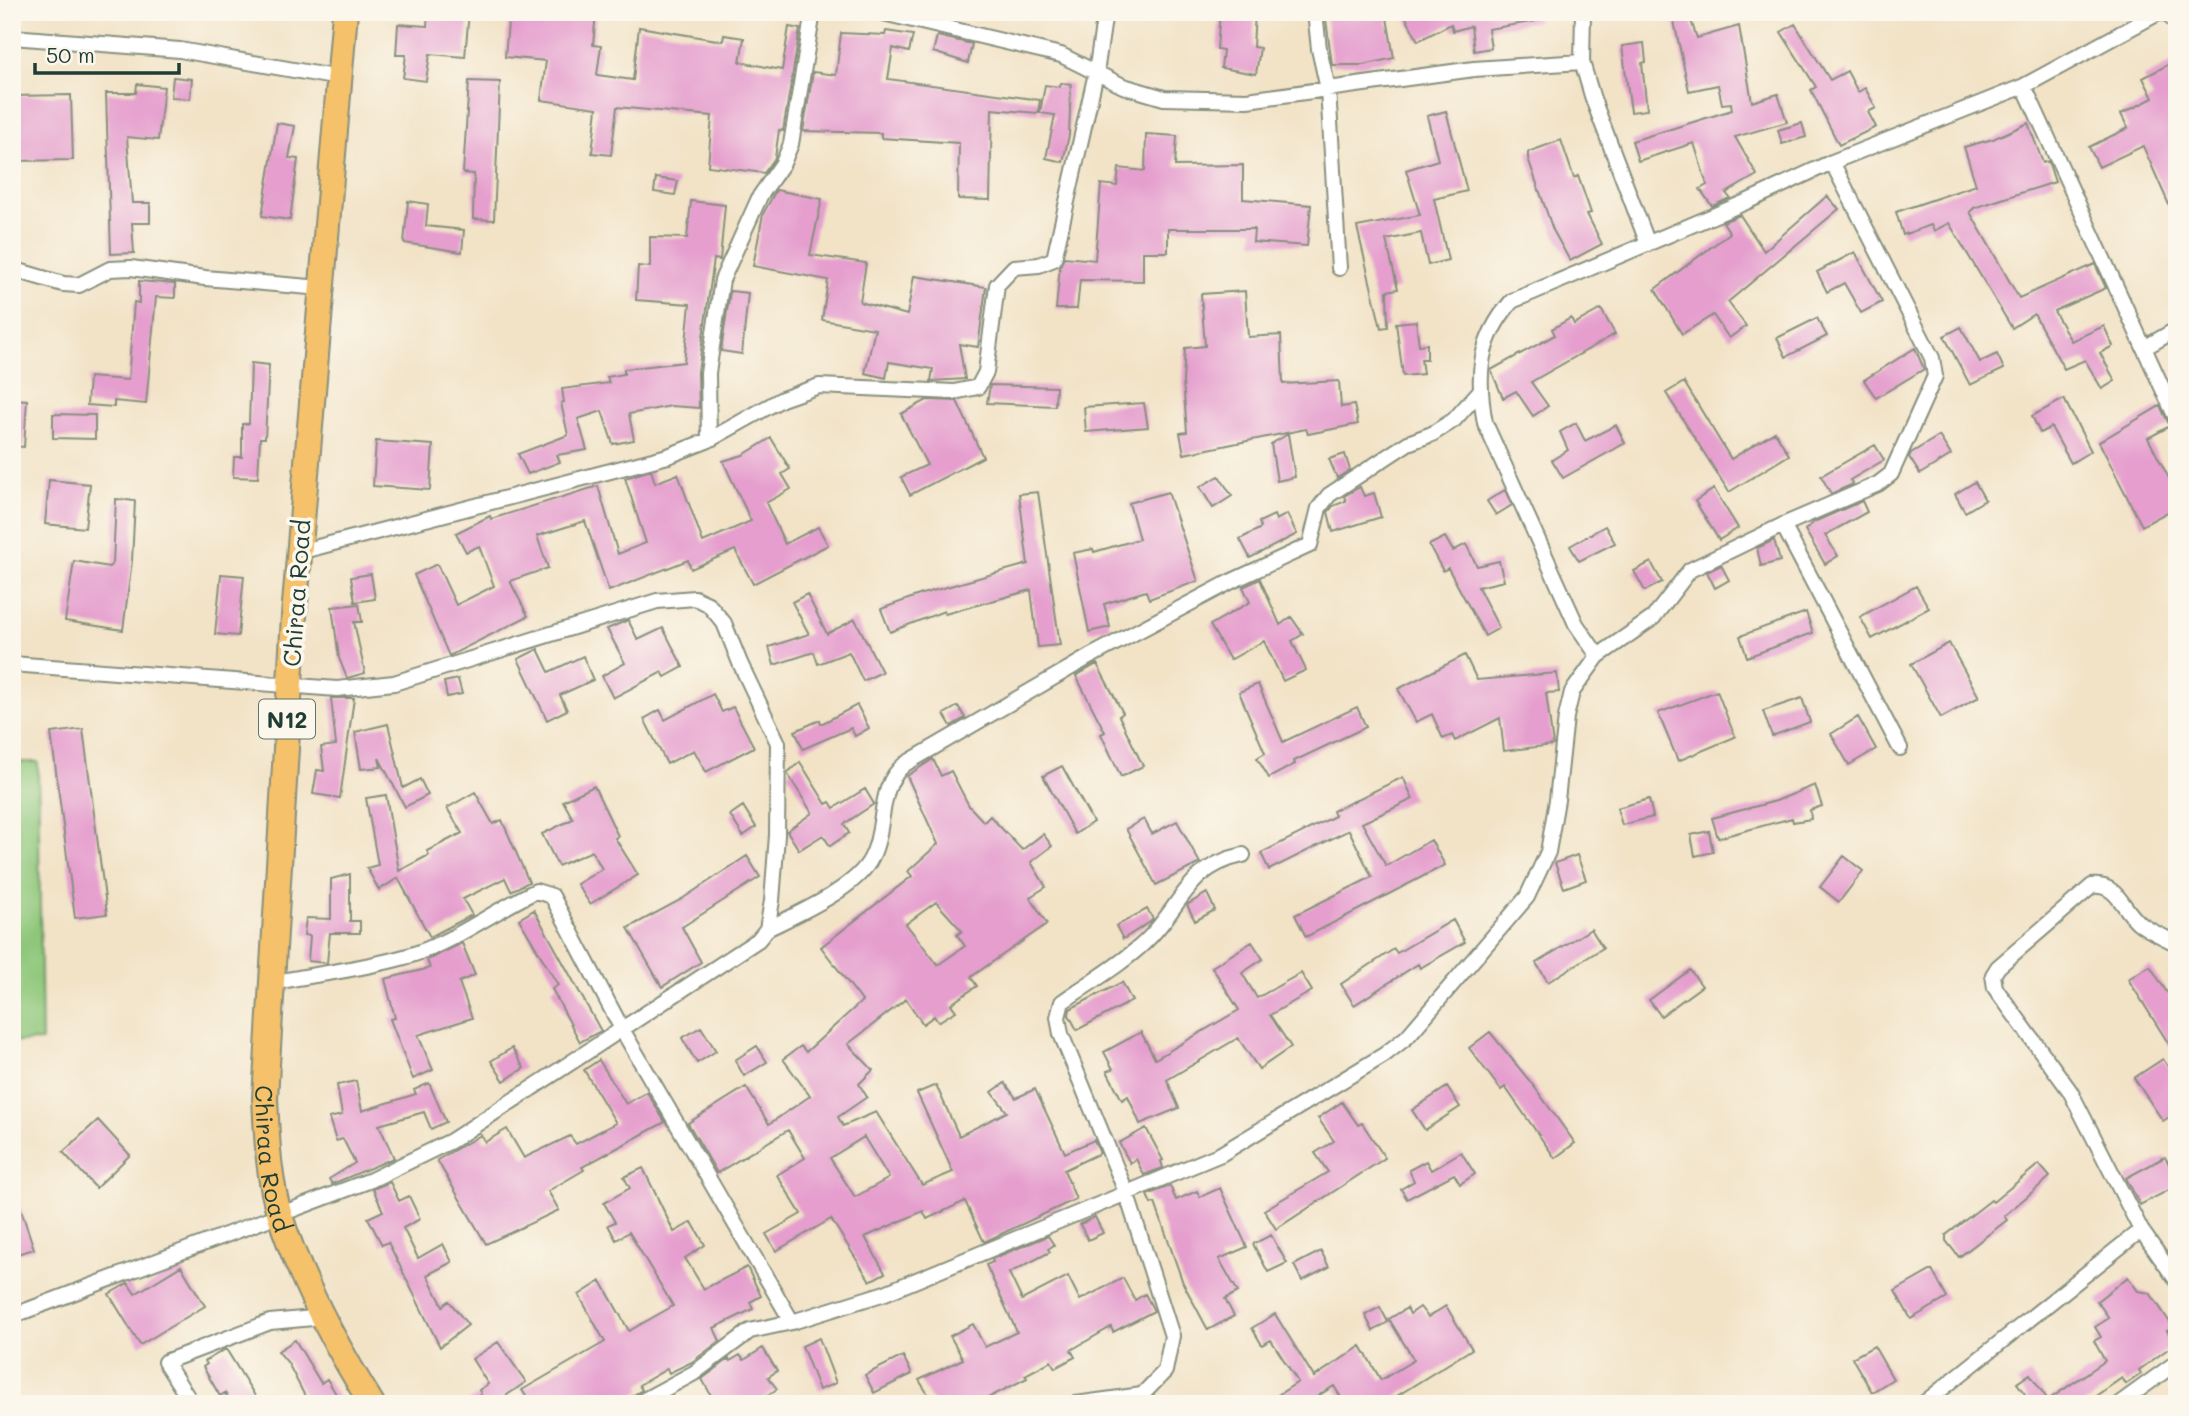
<svg xmlns="http://www.w3.org/2000/svg" width="2189" height="1416" font-family="Mali,sans-serif">
  <style>
    .green { fill: #8fc77a; stroke: #578257; stroke-width: 2 }
    .building { fill: #e59ece; fill-rule: evenodd }
    .lines { fill: none; stroke-linecap: round; stroke-linejoin: round }
    .minor-casing { stroke: #88907e; stroke-width: 18 }
    .trunk-casing { stroke: #88907e; stroke-width: 28 }
    .minor { stroke: #fff; stroke-width: 14 }
    .trunk { stroke: #f5c16b; stroke-width: 24 }
    .labels { text-anchor: middle; dominant-baseline: central; stroke-width: 7; stroke-linejoin: round; paint-order: stroke }
    .shield { fill: #fbf7ec; stroke: #61756b; stroke-width: 2 }
    .shield-label { font-size: 23px; font-weight: bold; fill: #1f3d34 }
    .street-label { font-size: 24px; fill: #1f3d34; stroke: #fbf7ec }
  </style>
  <rect width="100%" height="100%" fill="#fbf7ec"/>
  <filter id="ink" filterUnits="userSpaceOnUse"><feTurbulence type="fractalNoise" baseFrequency=".0143" numOctaves="2"/><feDisplacementMap in="SourceGraphic" scale="14" xChannelSelector="R" yChannelSelector="G"/><feConvolveMatrix kernelMatrix="1 2 1 2 8 2 1 2 1" color-interpolation-filters="sRGB"/></filter>
  <filter id="wash" filterUnits="userSpaceOnUse"><feTurbulence type="fractalNoise" baseFrequency=".00686" numOctaves="4" result="noise"/><feDisplacementMap in="SourceGraphic" scale="28" xChannelSelector="R" yChannelSelector="G"/><feGaussianBlur stdDeviation="1.57" result="paint"/><feColorMatrix in="noise" values="0 0 0 0 0 0 0 0 0 0 0 0 0 0 0 0 0 1.4 0 .05"/><feComposite in="paint" operator="in"/></filter>
  <g filter="url(#wash)">
    <rect width="100%" height="100%" fill="#f2e3c7"/>
    <!-- green -->
    <path class="green" d="M12 762H38L42 1041 12 1042Z"/>
    <g id="blocks">
      <!-- building -->
      <path class="building" d="M428 12H469L465 57 430 54 426 81 403 78 406 55H396L398 24 427 26Z
        M509 12H596L593 45 601 46 597 75 633 80 639 27 723 41 724 35 744 38 740 62 782 70 789 27 800 29 783 131 779 130 775 158 764 173 708 166 712 116 617 107 611 155 592 153 597 108 541 100 546 61 505 57Z
        M1220 12H1255L1253 47 1260 48 1256 74 1221 68 1223 50 1217 49Z
        M1325 12H1386L1394 58 1363 65H1332Z
        M1403 12H1536L1537 21 1488 29 1491 48 1474 51 1471 26 1453 31 1451 24 1418 41Z
        M1672 12H1688L1697 38 1739 26 1752 102 1778 94 1787 122 1735 137 1757 175 1726 193 1730 198 1712 206 1700 189 1707 185 1694 143 1638 161 1632 141 1732 110 1731 103 1722 104 1718 85 1689 91Z
        M1795 24 1830 80 1847 71 1858 92 1865 88 1876 108 1868 112 1876 127 1839 145 1811 90 1816 87 1781 32Z
        M886 31 913 35 909 52 893 48 888 79 1040 100 1038 113 992 109 990 200 958 199 959 143 881 138V133L803 131 813 72 836 75 841 33 885 35Z
        M937 36 972 44 968 63 933 52Z
        M1644 43 1646 62 1642 63 1647 110 1631 112 1622 46Z
        M2177 60V223L2143 146 2099 167 2089 147 2128 128 2121 114 2153 98 2143 78Z
        M173 77 192 79 190 99 171 97Z
        M469 81 500 82 494 220 473 219 474 174 463 173Z
        M1061 83 1071 84 1069 135 1063 162 1046 158 1055 115 1040 113 1045 85 1060 87Z
        M137 84 164 87 158 140 127 137 132 203H150V223H132L134 253 111 254 106 93H136Z
        M71 95 73 160 12 161V96Z
        M1446 111 1467 191 1434 199 1448 260 1428 265 1421 233 1386 240 1398 289 1387 291 1388 327 1381 328 1357 227 1420 215 1406 170 1438 160 1427 116Z
        M277 123 295 126 289 158 298 159 290 220 262 216Z
        M1802 123 1806 137 1782 144 1778 130Z
        M2028 123 2043 163 2048 161 2055 182 1974 208 1970 212 2019 298 2095 264 2106 288 2054 311 2071 341 2104 326 2113 346 2100 353 2115 381 2102 389 2085 360 2064 369 2034 314 2012 328 1949 223 1934 231 1931 225 1903 235 1896 212 1976 185 1964 147 1993 139Z
        M1146 134 1177 136 1175 166 1243 165V199L1311 205 1307 246 1253 242 1254 229H1168V252H1143V281L1080 280 1077 309H1056L1060 266 1064 257 1095 260 1101 184 1117 186 1119 168 1145 171Z
        M1561 140 1574 178 1578 176 1591 213 1587 214 1602 244 1570 261 1553 230 1528 158V152Z
        M656 178 678 181 675 195 654 192Z
        M776 190 822 199 810 255 866 263 860 302 907 315 914 276 986 287 978 347 959 344 965 379 931 381 933 369 889 362 886 378 865 373 875 329 822 320 828 280 753 266 763 214Z
        M1827 196 1839 209 1728 302 1746 326 1729 338 1713 315 1682 334 1655 289 1730 233 1723 222 1740 215 1764 251Z
        M408 201 428 204 426 226 464 230 462 252 404 243Z
        M691 201 725 205 720 260 714 259 698 372 699 408 671 406 629 414 634 440 613 444 602 411 578 419 587 450 557 455 560 462 528 474 518 454 568 435 561 403 564 402 562 389 609 383 607 377 624 374V369L684 362 690 304 636 300 638 266 650 267V237L687 238Z
        M1855 252 1882 302 1861 313 1844 283 1827 292 1817 272Z
        M139 281 175 284V298L156 297 146 404 114 401V407L87 405 89 377 128 380 134 302 139 303Z
        M730 291 748 293 742 354 721 351Z
        M1245 291 1248 337 1281 335 1283 384 1339 381 1341 407 1354 405 1358 424 1308 434 1306 429 1184 454 1180 433 1187 432 1183 381 1185 348 1205 346 1201 294Z
        M1601 309 1615 334 1531 382 1548 406 1533 416 1516 391 1503 398 1491 370 1555 335 1552 329 1571 318 1574 324Z
        M1817 318 1827 336 1786 357 1777 338Z
        M1416 321 1419 345 1427 344V359H1421L1423 374 1403 376 1396 323Z
        M1961 327 1980 362 1997 354 2004 369 1970 385 1944 336Z
        M1915 348 1924 369 1876 398 1864 380Z
        M251 363 269 365 265 438H260L258 478 233 477 234 457H242V424H249Z
        M1684 382 1731 459 1775 432 1789 455 1729 492 1666 393Z
        M990 385 1056 387 1055 406 987 403Z
        M12 399 27 400 24 447 12 446Z
        M2064 399 2091 451 2071 463 2051 427 2040 433 2032 416Z
        M927 400 957 401 983 457 910 495 901 477 927 465 901 414Z
        M1144 403 1148 427 1086 432 1084 407Z
        M2160 406 2170 426 2148 438 2177 494V507L2142 526 2099 442Z
        M53 414 95 415V439L53 438Z
        M1576 423 1585 441 1616 425 1625 443 1563 478 1552 460 1568 450 1560 432Z
        M1288 434 1295 477 1277 481 1271 444Z
        M1939 436 1951 455 1920 474 1909 457 1911 453Z
        M771 438 790 469 782 474 791 489 766 503 785 544 818 527 828 545 753 584 735 550 691 569 688 560 609 591 585 521 537 536 548 568 510 581 528 616 449 656 414 575 437 564 456 605 494 586 479 546 466 552 456 533 490 516 491 519 598 486 618 554 646 543 625 478 651 470 655 483 678 474 703 542 751 521 723 461 743 455Z
        M376 441 433 445 430 490 373 486Z
        M1875 445 1884 460 1850 480 1853 484 1831 494 1821 476Z
        M1345 454 1350 470 1337 478 1329 459Z
        M1219 476 1232 496 1213 508 1200 487Z
        M49 480 90 484 85 528 45 524Z
        M1975 482 1985 500 1965 512 1955 494Z
        M1360 487 1364 496 1374 493 1381 517 1333 532 1328 512 1333 506 1346 501 1344 496Z
        M1714 489 1738 528 1719 540 1695 501Z
        M1505 490 1512 505 1496 515 1487 501Z
        M1038 492 1060 645 1038 647 1031 590 945 614 944 611 890 632 881 609 922 594 1028 564 1019 494Z
        M1168 492 1198 581 1149 599 1146 591 1104 604 1110 627 1089 632 1073 553 1093 549 1094 552 1139 539 1129 503Z
        M116 499 135 501 132 561 123 630 65 621 74 561 109 567 113 563Z
        M1862 501 1867 512 1825 535 1838 556 1825 564 1805 530 1814 522Z
        M1287 514 1297 534 1250 558 1240 539 1261 528 1259 522 1274 515 1276 520Z
        M1605 526 1615 543 1579 561 1570 546Z
        M1445 537 1453 551 1466 544 1477 566 1499 561 1504 581 1478 587 1499 628 1485 636 1448 568 1443 571 1429 545Z
        M1774 540 1780 561 1761 566 1757 548Z
        M1651 562 1662 582 1645 591 1634 571Z
        M1721 565 1729 580 1715 588 1707 572Z
        M221 574 244 576 238 636 215 634Z
        M371 574 375 599 355 602 351 577Z
        M1260 579 1280 625 1291 617 1303 634 1292 641 1306 670 1283 681 1264 641 1230 660 1210 625 1250 602 1243 587Z
        M1916 586 1929 608 1872 639 1860 617Z
        M807 594 827 634 855 619 882 672 863 681 849 652 818 664 814 652 774 665 769 647 809 634 792 602Z
        M359 604 362 622H354L365 673 347 678 339 658 332 607Z
        M1806 612 1813 633 1747 657 1740 636Z
        M628 620 638 640 663 628 683 667 665 677 662 672 613 698 602 676 625 663 607 629Z
        M1949 643 1979 697 1941 718 1911 664Z
        M538 649 549 672 583 656 593 680 560 695 567 710 547 720 518 659Z
        M1465 655 1477 680 1557 673 1559 692 1546 693 1553 745 1504 751 1500 718 1455 741 1452 735 1443 739 1432 714 1416 722 1398 689Z
        M1097 664 1123 713 1119 716 1143 766 1121 777 1101 734 1105 732 1076 676Z
        M458 679 462 694 447 697 444 682Z
        M1258 684 1283 742 1357 707 1366 727 1294 761 1295 764 1269 778 1257 758 1265 753 1239 692Z
        M1717 691 1735 737 1678 761 1658 713Z
        M713 694 722 712 733 707 754 747 706 772 694 750 667 764 644 719 660 710 665 720Z
        M331 698H354L340 798 313 794 317 770 324 771 321 747 336 745Z
        M1802 698 1810 722 1772 736 1763 711Z
        M857 705 869 728 855 736 851 728 803 749 795 731 820 720 821 724Z
        M958 706 965 718 951 726 944 714Z
        M1858 717 1876 749 1849 765 1831 734Z
        M388 724 403 788 420 779 428 795 405 807 379 758 381 767 361 769 355 732Z
        M83 729 107 914 75 918 51 733Z
        M933 759 941 776 951 771 969 806 984 822 990 816 1022 850 1043 834 1052 846 1031 862 1046 887 1030 897 1047 924 971 977 977 986 951 1004 956 1011 938 1022 934 1016 923 1024 906 999 848 1044 873 1070 859 1084 867 1097 838 1117 843 1126 876 1112 922 1185 953 1172 917 1093 936 1085 959 1136 1007 1112 992 1092 1005 1083 1016 1098 1035 1089 1065 1153 1094 1140 1100 1153 1064 1170 1076 1199 984 1242 965 1201 927 1219 923 1211 865 1237 885 1273 870 1281 831 1219 776 1251 766 1234 801 1214 777 1175 805 1158 788 1130 717 1173 688 1123 746 1087 769 1124 810 1096 783 1059 801 1046 806 1052 862 1001 821 947 912 876 908 871 938 844 907 776ZM936 902 962 931 957 935 965 946 938 965 906 924ZM864 1137 889 1178 855 1197 830 1158Z
        M800 762 826 804 830 802 834 808 865 789 874 804 844 824 849 833 830 846 823 835 799 850 787 831 812 813 787 773Z
        M1062 766 1093 822 1075 834 1043 776Z
        M1403 777 1413 799 1362 823 1386 866 1431 840 1445 865 1306 937 1295 915 1372 877 1349 830 1269 870 1261 853 1335 816 1333 811Z
        M1815 785 1822 806 1810 810 1811 819 1793 822 1792 818 1718 838 1712 818 1776 801Z
        M594 786 618 836 615 838 638 875 590 904 577 884 602 869 592 851 558 866 542 834 573 819 563 801Z
        M475 792 493 824 502 820 529 882 511 891 505 878 463 899 472 915 430 937 398 878 379 890 367 868 378 865 366 798 386 795 399 871 429 855 427 851 462 833 447 808Z
        M1649 799 1653 817 1622 825 1617 808Z
        M743 806 756 827 743 836 730 815Z
        M1144 819 1152 834 1177 821 1200 863 1156 885 1126 829Z
        M1709 831 1713 852 1695 856 1691 835Z
        M1577 855 1586 880 1564 888 1555 863Z
        M747 856 760 877 682 927 701 962 662 987 628 928 682 899Z
        M1844 856 1863 871 1839 902 1820 887Z
        M350 874V921H360V933H330L327 963 308 961 310 936 304 935 306 918 331 919V879Z
        M1207 893 1215 910 1195 921 1187 905Z
        M1147 909 1153 919 1150 922 1123 939 1116 926Z
        M534 910 601 1031 580 1042 552 989 558 985 519 919Z
        M1453 920 1465 942 1420 968 1418 964 1354 1005 1341 984 1394 949 1397 953Z
        M1591 929 1603 948 1548 982 1536 963Z
        M1252 942 1263 959 1242 973 1257 998 1301 973 1312 991 1270 1015 1291 1047 1259 1069 1238 1038 1167 1080 1179 1108 1140 1124 1128 1096 1122 1100 1107 1071 1113 1069 1104 1052 1141 1032 1155 1059 1239 1010 1212 967Z
        M462 943 475 975 459 982 472 1018 418 1035 433 1070 413 1079 390 1019 395 1018 385 979 430 968 427 960Z
        M2150 966 2177 1008V1057L2128 979Z
        M1690 970 1702 986 1661 1016 1649 1000Z
        M1122 982 1132 1001 1077 1030 1069 1015 1070 1009Z
        M701 1027 716 1051 697 1063 682 1038Z
        M1490 1032 1533 1085 1575 1143 1555 1158 1505 1087 1501 1090 1469 1048Z
        M757 1046 767 1062 744 1076 735 1060Z
        M512 1048 524 1068 504 1081 491 1061Z
        M2163 1059 2177 1080V1112L2163 1121 2134 1078Z
        M599 1060 626 1104 647 1092 665 1122 582 1167 584 1170 548 1191 559 1210 486 1244 437 1160 481 1135 485 1142 507 1129 524 1158 570 1136 576 1144 616 1123 584 1070Z
        M356 1081 362 1111 416 1094 414 1090 429 1083 446 1122 431 1129 424 1112 379 1125 394 1158 332 1184 329 1179 355 1163 343 1139 336 1141 329 1118 342 1115 337 1085Z
        M1447 1087 1460 1107 1425 1130 1412 1110Z
        M1342 1102 1358 1125 1362 1123 1385 1158 1276 1229 1264 1210 1328 1172 1315 1153 1334 1141 1318 1118Z
        M98 1120 130 1155 96 1188 63 1152Z
        M1146 1128 1163 1160 1161 1161 1163 1168 1144 1175 1136 1159 1130 1163 1119 1143Z
        M1461 1152 1475 1174 1460 1184 1454 1174 1407 1199 1401 1189 1414 1181 1409 1170 1426 1161 1431 1170Z
        M2165 1157 2171 1168 2177 1165V1186L2140 1205 2126 1178Z
        M2039 1164 2050 1177 2004 1216 2007 1220 1959 1257 1946 1241V1235L1991 1200 1993 1202Z
        M643 1168 674 1232 692 1222 705 1245 685 1258 704 1289 747 1267 761 1296 750 1302 753 1309 714 1328 720 1341 692 1362 669 1373 667 1369 639 1385 642 1390 632 1396 627 1404H531L522 1390 605 1342 579 1295 601 1281 629 1331 673 1306 629 1232 616 1240 608 1225 615 1222 604 1203 630 1188 624 1177Z
        M390 1182 399 1201 409 1196 420 1219 403 1228 418 1258 443 1244 452 1262 427 1275 443 1306 449 1301 468 1325 440 1347 388 1242 382 1245 368 1218 383 1211 373 1189Z
        M1170 1186 1176 1200 1197 1191 1200 1197 1220 1188 1247 1247 1219 1259 1238 1292 1225 1299 1234 1316 1208 1330 1183 1283 1155 1203 1151 1204 1147 1195Z
        M15 1191 34 1249 17 1254 12 1240V1192Z
        M1095 1217 1103 1233 1088 1240 1080 1224Z
        M1271 1235 1287 1263 1268 1272 1253 1244Z
        M1048 1236 1054 1245 1048 1249 1050 1252 1009 1273 1022 1300 1068 1276 1080 1300 1123 1278 1135 1300 1145 1294 1154 1311 1113 1332 1111 1327 1071 1350 1075 1357 1055 1368 1051 1361 1025 1375 1027 1378 976 1404H934L919 1380 963 1359 950 1336 973 1324 985 1347 1017 1332 986 1265 993 1262 992 1259Z
        M1321 1251 1329 1267 1302 1281 1294 1265Z
        M181 1266 205 1306 140 1345 109 1294 128 1283 135 1294Z
        M1932 1270 1947 1298 1911 1319 1895 1291Z
        M2128 1277 2138 1291 2150 1293 2173 1327 2167 1331 2176 1343 2139 1370 2141 1374 2126 1384 2122 1378 2084 1404H2032L2017 1383 2030 1374 2048 1400 2105 1361 2094 1341 2101 1337 2095 1327 2109 1318 2097 1301Z
        M1446 1306 1472 1349 1384 1404H1345L1334 1386 1305 1404H1264L1298 1382 1271 1340 1262 1345 1252 1328 1275 1314 1314 1377 1361 1346 1381 1380 1414 1360 1389 1319 1407 1308 1410 1314 1420 1307 1428 1317Z
        M1380 1307 1388 1322 1373 1331 1365 1315Z
        M819 1338 836 1383 819 1390 802 1346Z
        M295 1340 321 1383 327 1379 342 1404H309L288 1363 278 1351Z
        M498 1342 526 1382 494 1404H464L481 1394 479 1390 488 1384 472 1359Z
        M1874 1346 1893 1379 1872 1392 1852 1358Z
        M763 1348 777 1371 768 1377 777 1389 755 1404H716L702 1379 729 1359 730 1361 740 1355 744 1360Z
        M226 1349 260 1404H231L225 1393 220 1396 203 1367 207 1364 205 1361Z
        M903 1356 912 1374 874 1393 865 1375Z"/>
    </g>
  </g>
  <g filter="url(#ink)">
    <use href="#blocks" fill-opacity="0" stroke="#88907e" stroke-width="2"/>
    <g class="lines">
      <defs>
        <path id="minor" d="M879 12 1061 55 1123 86 1164 98 1247 100 1474 69 1582 62
          M1315 12 1319 49 1328 89 1339 268
          M1583 12 1582 62 1593 99 1648 244
          M2166 12 2177 24
          M12 37 180 50 339 78
          M2024 86 2177 420
          M12 269 63 284 79 285 110 269 131 268 205 278 321 288
          M2144 348 2177 329
          M709 440 708 373 722 280 760 196 783 163 791 144 813 12
          M1783 525 1900 748
          M299 552 668 456 709 440 782 399 819 386 954 392 978 387 986 372 997 285 1014 267 1039 265 1054 259 1096 73 1105 12
          M1598 656 1576 624 1485 423C1476 374 1479 339 1512 301L1746 202 1832 162
          M12 664 337 689 394 683 657 601 695 598 708 604 724 623 740 663 778 743 777 835 772 901 767 929 758 940 451 1141 371 1180 12 1316
          M767 929C797 914 851 891 869 862 888 830 875 788 905 764L1089 657 1230 582 1310 545 1319 508 1329 495 1408 443 1432 434 1454 420 1479 392
          M2177 944C2165 937 2148 931 2138 922 2122 908 2117 883 2092 886L1998 967 1993 975 1995 988 2070 1091 2141 1230 2177 1281
          M271 983C316 974 364 969 408 956 453 943 493 911 536 891L552 896 623 1031 792 1322
          M192 1404 165 1362 270 1322 324 1317
          M637 1404 694 1373 750 1331 792 1322 885 1293 1221 1154 1384 1055 1407 1037 1527 897 1548 852 1557 800 1566 717 1572 692 1598 656 1653 618 1690 570 1783 525 1878 484 1891 474 1935 376 1932 358 1832 162 2024 86 2160 12
          M1076 1404 1142 1395 1165 1371 1172 1336 1126 1192 1061 1034 1058 1017 1062 1002C1089 983 1121 965 1145 942 1182 907 1186 867 1243 855
          M1923 1404 2141 1230
          M2119 1404 2177 1362"/>
        <g id="trunk">
          <path id="s1" d="M345 12 294 616 265 1098C267 1137 268 1178 280 1216 301 1281 336 1346 372 1404"/>
        </g>
      </defs>
      <!-- minor casing -->
      <use href="#minor" class="minor-casing"/>
      <!-- trunk casing -->
      <use href="#trunk" class="trunk-casing"/>
      <!-- minor -->
      <use href="#minor" class="minor"/>
      <!-- trunk -->
      <use href="#trunk" class="trunk"/>
    </g>
  </g>
  <g class="labels">
    <!-- shield labels -->
    <rect class="shield" x="259" y="699.5" width="56" height="39" rx="5"/>
    <g class="shield-label">
      <text x="287" y="719">N12</text>
    </g>
    <!-- street labels -->
    <g class="street-label">
      <text transform="translate(296 593) rotate(-86)">Chiraa Road</text>
      <text stroke="none"><textPath href="#s1" startOffset="1150">Chiraa Road</textPath></text>
    </g>
  </g>
  <!-- margin -->
  <rect width="2189" height="1416" fill="none" stroke="#fbf7ec" stroke-width="42"/>
  <!-- scale -->
  <path d="M35 63v10h144v-10" fill="none" stroke="#1f3d34" stroke-width="3.5"/>
  <text x="46" y="63" font-size="21" fill="#1f3d34" stroke="#fbf7ec" stroke-width="5" paint-order="stroke">50 m</text>
</svg>
